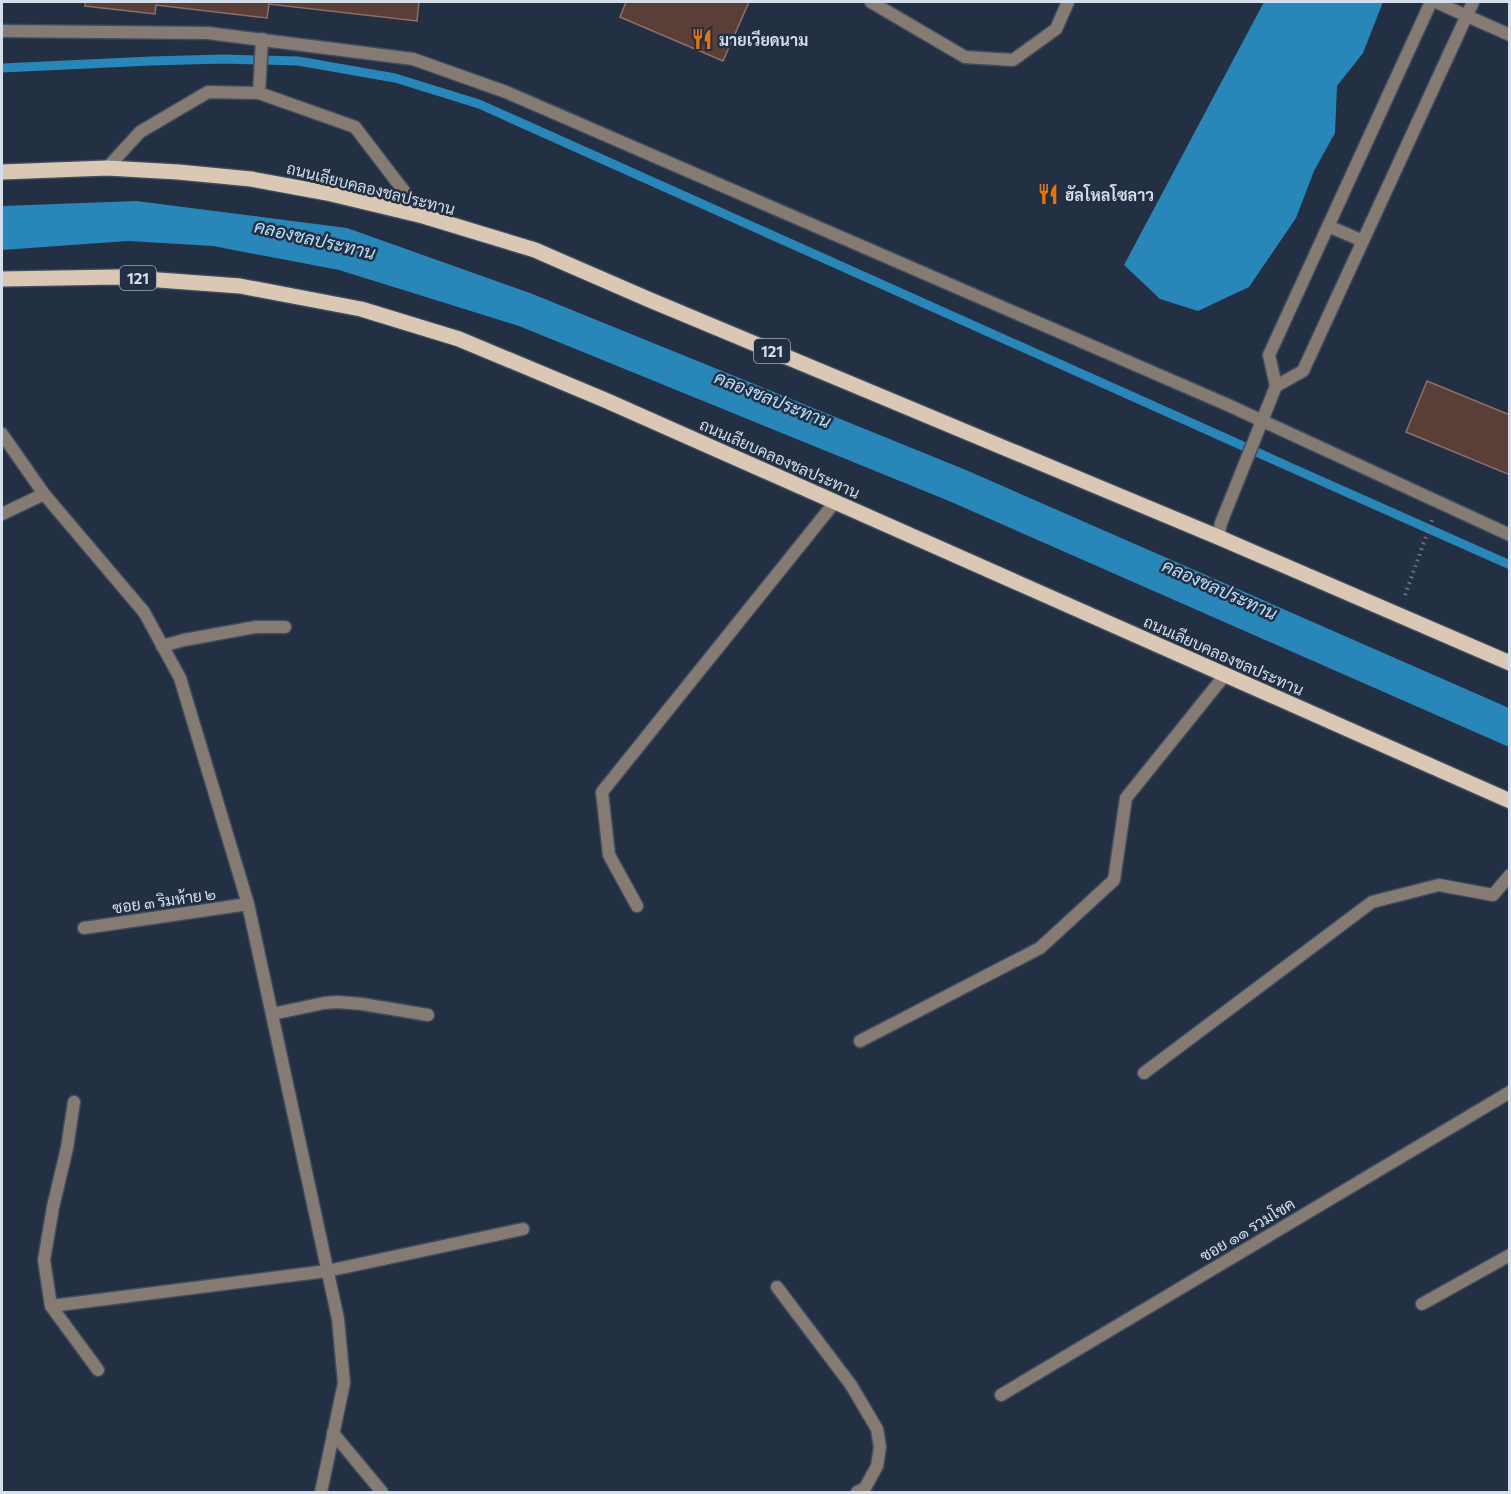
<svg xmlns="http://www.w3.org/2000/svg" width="1511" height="1494" font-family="Commissioner,Sarabun,sans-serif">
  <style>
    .water { fill: #2886b9 }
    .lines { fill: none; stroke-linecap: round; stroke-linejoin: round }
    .stream { stroke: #2886b9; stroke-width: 9 }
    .building { fill: #5a3f38; stroke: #8e6f68; stroke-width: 1.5 }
    .service-casing { stroke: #3f4b5e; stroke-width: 15 }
    .minor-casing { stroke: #3f4b5e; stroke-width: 15 }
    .primary-casing { stroke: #3f4b5e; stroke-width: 18 }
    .path { stroke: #6e798a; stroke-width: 4; stroke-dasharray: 1.5 4.5; stroke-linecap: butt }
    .service { stroke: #857b72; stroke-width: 12 }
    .minor { stroke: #857b72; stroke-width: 12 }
    .primary { stroke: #dbc8b4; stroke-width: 15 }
    .labels { text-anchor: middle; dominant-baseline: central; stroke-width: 5; stroke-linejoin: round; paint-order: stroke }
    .shield { fill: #232f43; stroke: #a0aab9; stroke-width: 1.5 }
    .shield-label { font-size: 15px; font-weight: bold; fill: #d5deeb }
    .poi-label { font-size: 16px; font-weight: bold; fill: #d5deeb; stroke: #232f43; text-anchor: start }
    .street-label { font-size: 16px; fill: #d5deeb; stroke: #232f43 }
    .water-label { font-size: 18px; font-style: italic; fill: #b7e0fd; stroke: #232f43 }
  </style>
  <rect width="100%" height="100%" fill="#232f43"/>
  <!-- water -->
  <path class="water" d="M1264 2H1383L1363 53 1337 86 1335 133 1314 171 1296 218 1249 287 1198 311 1160 299 1124 265Z
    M136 201 347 228 530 293 966 470 1509 708V747L949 501 519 326 339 270 213 246 128 241 2 250V206Z"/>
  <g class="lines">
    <!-- stream -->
    <path class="stream" d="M2 68 151 61 223 59 298 61 395 78 479 104 1292 468 1510 565"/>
  </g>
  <!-- building -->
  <path class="building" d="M85 2H419L417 21 269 4 267 18 156 5 155 14 85 6Z
    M626 2H749L723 61 620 17Z
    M1427 381 1510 415V475L1406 432Z"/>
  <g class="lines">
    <defs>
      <path id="service" d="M1467 16 1510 35
        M259 93 262 39
        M107 168 140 132 208 92 259 93 355 127 423 216
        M637 906 609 855 602 792 835 502
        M860 1041 1040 948 1114 880 1126 798 1225 675
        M1144 1073 1372 902 1439 885 1493 895 1510 875"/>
      <path id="minor" d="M871 2 965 57 1013 60 1056 29 1068 2
        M1436 2 1467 16
        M2 31 208 33 413 59 506 92 1228 405 1510 535
        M1328 226 1363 241
        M1276 386 1303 371 1473 2
        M2 434 44 494 144 612 180 678 248 904 338 1319 344 1383 321 1492
        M2 514 44 494
        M1218 537 1221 523 1276 386 1269 355 1431 2
        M162 646 184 640 256 627H285
        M84 928 248 904
        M272 1014 324 1003 338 1002 362 1004 428 1015
        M74 1102 67 1148 53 1207 44 1260 51 1306 98 1370
        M777 1287 851 1385 877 1429 880 1447 877 1466 865 1488 857 1492
        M1422 1304 1510 1255
        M51 1306 327 1271 523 1229
        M1001 1395 1510 1092
        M333 1433 382 1492"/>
      <path id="primary" d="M2 172 107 168 178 172 251 179 327 193 423 216 535 250 650 300 1218 537 1510 663
        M2 279 118 277 240 286 361 309 459 339 605 400 1510 801"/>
    </defs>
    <!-- service casing -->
    <use href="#service" class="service-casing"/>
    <!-- minor casing -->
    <use href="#minor" class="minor-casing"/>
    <!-- primary casing -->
    <use href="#primary" class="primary-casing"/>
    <!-- path -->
    <path class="path" d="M1405 595 1432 520"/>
    <!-- service -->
    <use href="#service" class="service"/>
    <!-- minor -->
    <use href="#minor" class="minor"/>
    <!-- primary -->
    <use href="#primary" class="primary"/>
  </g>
  <!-- icons -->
  <defs>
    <symbol id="restaurant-bare" viewBox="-9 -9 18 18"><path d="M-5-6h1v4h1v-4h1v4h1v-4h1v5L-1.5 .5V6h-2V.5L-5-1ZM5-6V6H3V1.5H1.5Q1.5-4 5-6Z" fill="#e8710a" stroke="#232f43" stroke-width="2.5" paint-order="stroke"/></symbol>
  </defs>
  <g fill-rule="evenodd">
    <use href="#restaurant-bare" x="687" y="24" width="30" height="30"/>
    <use href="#restaurant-bare" x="1033" y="179" width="30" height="30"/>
  </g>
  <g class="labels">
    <!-- shield labels -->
    <g class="shield">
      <rect x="120" y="266" width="36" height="24" rx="4.5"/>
      <rect x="754" y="339" width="36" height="24" rx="4.5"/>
    </g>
    <g class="shield-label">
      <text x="138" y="278">121</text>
      <text x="772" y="351">121</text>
    </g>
    <!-- poi labels -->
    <g class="poi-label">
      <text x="719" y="39">มายเวียดนาม</text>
      <text x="1065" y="194">ฮัลโหลโซลาว</text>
    </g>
    <!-- street labels -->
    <g class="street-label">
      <text transform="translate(371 188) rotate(14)">ถนนเลียบคลองชลประทาน</text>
      <text transform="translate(780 458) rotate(24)">ถนนเลียบคลองชลประทาน</text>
      <text transform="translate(1224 655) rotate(24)">ถนนเลียบคลองชลประทาน</text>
      <text transform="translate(164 900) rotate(-8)">ซอย ๓ ริมห้าย ๒</text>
      <text transform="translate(1247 1229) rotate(-31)">ซอย ๑๑ รวมโชค</text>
    </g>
    <!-- water labels -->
    <g class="water-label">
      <text transform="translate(315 239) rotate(13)">คลองชลประทาน</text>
      <text transform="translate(773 399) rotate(22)">คลองชลประทาน</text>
      <text transform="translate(1220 589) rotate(24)">คลองชลประทาน</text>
    </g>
  </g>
  <!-- border -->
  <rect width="1511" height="1494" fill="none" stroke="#d5deeb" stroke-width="6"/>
</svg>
